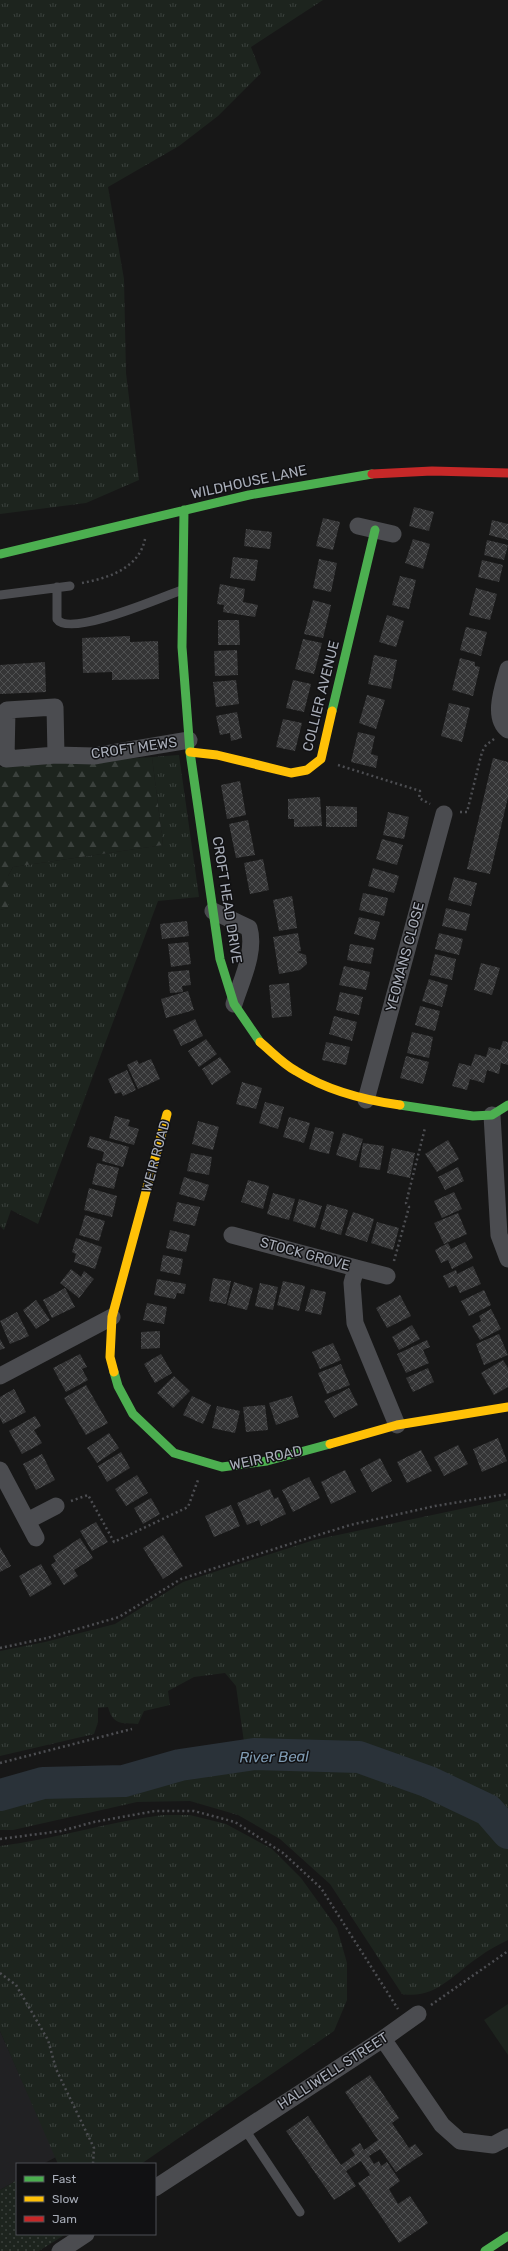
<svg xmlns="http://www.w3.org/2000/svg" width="508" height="2251" font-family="Rubik,sans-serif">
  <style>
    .built { fill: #212123 }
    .grass { fill: url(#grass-tufts) }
    .forest { fill: url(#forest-firs) }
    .park { fill: url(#park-dots) }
    .pitch { fill: #1d241e }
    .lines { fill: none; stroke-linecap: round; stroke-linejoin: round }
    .river { stroke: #2a3239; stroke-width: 32 }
    .building { fill: url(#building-cross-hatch) }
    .path { stroke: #4d4e52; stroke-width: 2.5; stroke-dasharray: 2 3; stroke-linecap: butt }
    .lane { stroke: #4b4c50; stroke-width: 9 }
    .street { stroke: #4b4c50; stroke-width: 17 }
    .fast { stroke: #4caf50; stroke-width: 9 }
    .slow { stroke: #ffc107; stroke-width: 9 }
    .jam { stroke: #c62828; stroke-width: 9 }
    .labels { text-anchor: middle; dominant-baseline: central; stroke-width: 3; stroke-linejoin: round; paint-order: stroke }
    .street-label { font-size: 14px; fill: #a8adb8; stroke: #111113 }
    .water-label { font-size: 15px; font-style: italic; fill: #7f9bb3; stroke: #111113 }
  </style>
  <defs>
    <pattern id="grass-tufts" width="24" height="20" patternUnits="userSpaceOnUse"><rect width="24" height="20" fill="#1d241e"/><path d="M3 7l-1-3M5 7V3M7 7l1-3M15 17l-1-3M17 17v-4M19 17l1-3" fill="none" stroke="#3b413d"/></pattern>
    <pattern id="forest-firs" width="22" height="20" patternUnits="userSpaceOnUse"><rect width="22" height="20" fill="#1d241e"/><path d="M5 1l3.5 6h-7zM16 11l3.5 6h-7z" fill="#3b413d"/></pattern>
    <pattern id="park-dots" width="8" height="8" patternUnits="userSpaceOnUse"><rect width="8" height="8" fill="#1d241e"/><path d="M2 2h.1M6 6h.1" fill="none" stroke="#3b413d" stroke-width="1.8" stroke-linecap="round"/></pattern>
    <pattern id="building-cross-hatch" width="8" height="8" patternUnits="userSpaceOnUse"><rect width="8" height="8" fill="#353536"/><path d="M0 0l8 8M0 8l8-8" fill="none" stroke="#4f5051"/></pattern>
  </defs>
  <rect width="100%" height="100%" fill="#171717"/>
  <!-- built -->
  <path class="built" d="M0 2031 56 2157 43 2164H17V2180L0 2190Z"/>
  <!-- grass -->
  <path class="grass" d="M0 0H323L251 47 261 73 218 116 179 146 108 187 124 279 126 373 139 480 86 503 0 514Z
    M179 755 199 897 158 901 38 1224 11 1210 4 1230 0 1226V910L8 908V876L13 867 163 845 152 757Z
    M508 1499V1818L495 1805 482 1797 392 1755 362 1745 314 1746 244 1742 236 1686 225 1673 194 1677 168 1691 170 1705 144 1711 138 1724C121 1723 113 1725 108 1707L98 1708V1722L94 1734 0 1756V1651L45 1642 115 1624 183 1582 314 1540Z
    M250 1760 356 1762 441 1793 486 1818 502 1842 508 1846V1940C498 1945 488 1950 479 1957 454 1973 436 2000 402 1994L330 1884 280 1839 238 1815 190 1801 137 1802 13 1830H0V1801L109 1789 161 1775Z
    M163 1815H190L226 1824 272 1849 301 1878 337 1928 347 1963V2000L334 2031 141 2164H58L0 2031V1846C55 1839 108 1822 163 1815Z"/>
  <!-- forest -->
  <path class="forest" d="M152 757 163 845 13 867 8 876V908L0 910V767Z"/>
  <!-- park -->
  <path class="park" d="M17 2180V2234H66L39 2251H0V2190Z"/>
  <!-- pitch -->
  <path class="pitch" d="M508 2004V2055L484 2020Z"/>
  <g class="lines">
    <!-- river -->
    <path class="river" d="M0 1795 43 1783 124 1781 180 1765 254 1754 359 1757 429 1782 488 1810 508 1833"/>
  </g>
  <!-- building -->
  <path class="building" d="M414 507 434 512 429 531 409 526Z
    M323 518 340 522 333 550 316 546Z
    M492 520 508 524V540L489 535Z
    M246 529 272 532 270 549 244 546Z
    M413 539 430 544 423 569 405 563Z
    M487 540 508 545 504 560 484 555Z
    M233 557 258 560 255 581 230 578Z
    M319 559 337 563 331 592 313 588Z
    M482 560 503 565 499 582 478 577Z
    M400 576 416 580 409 609 392 605Z
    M220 584 245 589 243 602 258 605 255 617 223 612 224 605 217 604Z
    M476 588 497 594 490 620 469 615Z
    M313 600 331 605 323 638 304 634Z
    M387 615 404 621 396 647 379 642Z
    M218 620H239L240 645H218Z
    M466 627 487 632 481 656 460 650Z
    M130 636V642L158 641 159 679 112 680V672L83 673 82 638Z
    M303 639 322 643 314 674 295 669Z
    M237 650 238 675 215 676 214 651Z
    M374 655 397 660 391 689 368 684Z
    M460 658 475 662V666L480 667 473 696 452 690Z
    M45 662 46 692 0 694V665Z
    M236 680 239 704 216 707 213 682Z
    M293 680 311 684 304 712 286 708Z
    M367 695 385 700 376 729 359 723Z
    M449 703 470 708 462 742 441 736Z
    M237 712 242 738 231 741 230 733 220 735 216 716Z
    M283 719 302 723 295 751 276 747Z
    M358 732 375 736 371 754 378 756 376 768 351 762Z
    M493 758 508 762V797L490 874 467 869Z
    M240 781 246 815 227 819 221 785Z
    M320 797 322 826 294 827V819H288V799Z
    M326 806 357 807V827H326Z
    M388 812 409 817 404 839 383 835Z
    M248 820 255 855 236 858 229 824Z
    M382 839 403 845 397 865 376 859Z
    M263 859 269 890 250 894 244 863Z
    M373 868 399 876 394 893 368 886Z
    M454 877 477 883 471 906 448 900Z
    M363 893 388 898 384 916 359 910Z
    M292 896 297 928 279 931 273 900Z
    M446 908 470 914 466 931 442 926Z
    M359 917 380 922 375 940 354 934Z
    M187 921 189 936 162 939 160 924Z
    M298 933 301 951 297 952 306 955 307 964 300 970 279 974 273 937Z
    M439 933 463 939 459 955 435 949Z
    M188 942 191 964 171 967 168 944Z
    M350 944 374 948 371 964 347 960Z
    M435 954 456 959 452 980 430 975Z
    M481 963 500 968 492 995 474 990Z
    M344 966 370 972 366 990 339 985Z
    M189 970 191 985 182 986 183 992 170 993 168 972Z
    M429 979 448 985 442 1007 422 1001Z
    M289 983 292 1016 272 1018 269 985Z
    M188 991 194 1010 166 1018 161 999Z
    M340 992 363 997 359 1015 336 1010Z
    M420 1006 440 1011 435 1031 415 1025Z
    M334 1016 357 1022 352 1041 329 1034Z
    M195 1019 203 1036 181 1046 173 1030Z
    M412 1032 433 1037 429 1058 407 1053Z
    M206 1039 217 1054 199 1067 188 1051Z
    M503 1041 508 1042V1065L501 1063 499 1074 487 1070 484 1083 470 1079 467 1090 452 1086 459 1063 471 1066 475 1054 486 1057 489 1047 500 1050Z
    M326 1042 350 1047 346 1065 322 1060Z
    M406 1056 429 1062 423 1084 400 1078Z
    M220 1057 231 1072 212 1085 202 1069Z
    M151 1059 160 1079 138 1089 127 1065 137 1060 139 1064Z
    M127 1070 136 1090 123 1096 121 1092 115 1094 108 1079Z
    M242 1082 262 1088 256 1109 236 1104Z
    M265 1102 284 1107 278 1129 259 1123Z
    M115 1116 130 1120 128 1126 139 1129 134 1145 109 1138Z
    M289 1117 310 1123 304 1143 283 1137Z
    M198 1121 219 1127 213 1150 192 1144Z
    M315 1127 334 1132 329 1154 309 1149Z
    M343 1133 363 1139 356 1161 336 1155Z
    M90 1136 129 1147 123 1167 102 1161 104 1152 87 1147Z
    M448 1140 459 1159 437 1172 425 1154Z
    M363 1143 384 1146 380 1170 359 1167Z
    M392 1148 415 1153 410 1178 387 1173Z
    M191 1153 212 1157 209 1175 187 1171Z
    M97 1163 119 1168 114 1189 92 1184Z
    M458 1167 464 1181 445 1190 438 1177Z
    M184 1177 209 1185 204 1201 179 1194Z
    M248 1180 269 1186 263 1209 241 1202Z
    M89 1188 117 1196 112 1217 84 1210Z
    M454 1192 462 1209 442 1218 434 1201Z
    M273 1193 295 1199 289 1220 267 1214Z
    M299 1199 322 1206 315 1228 293 1221Z
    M177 1202 200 1207 195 1226 173 1221Z
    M327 1204 348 1210 341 1235 320 1229Z
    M353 1212 374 1219 367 1242 345 1235Z
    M458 1213 467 1234 444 1244 434 1223Z
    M85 1215 105 1221 99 1241 79 1235Z
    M377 1222 399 1228 393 1250 371 1243Z
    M170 1230 190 1235 186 1252 166 1248Z
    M76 1238 102 1247 95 1269 74 1262 76 1254 72 1252Z
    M465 1242 473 1258 452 1269 448 1260 441 1263 435 1250 448 1243 451 1249Z
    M163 1255 183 1259 180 1275 160 1271Z
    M473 1266 481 1284 460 1293 456 1285 449 1288 443 1276 456 1270 457 1274Z
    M71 1269 81 1277 84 1271 94 1279 79 1298 60 1283Z
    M213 1278 231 1281 226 1304 209 1301Z
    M157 1279 186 1284 184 1294 177 1293 175 1299 154 1295Z
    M283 1281 305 1286 299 1311 277 1305Z
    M234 1282 253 1288 247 1310 227 1305Z
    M260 1283 278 1287 273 1310 255 1306Z
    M65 1288 75 1307 52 1318 43 1300Z
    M311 1289 326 1292 321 1315 305 1311Z
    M484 1290 491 1305 469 1316 461 1301Z
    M400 1295 411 1316 387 1328 376 1308Z
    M36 1300 50 1320 36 1329 23 1310Z
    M147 1303 167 1307 164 1324 143 1320Z
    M491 1309 501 1329 480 1340 472 1326 481 1321 479 1316Z
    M17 1312 29 1336 10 1344 0 1321Z
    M412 1325 420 1339 399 1350 392 1337Z
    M160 1331V1348L141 1349V1332Z
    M499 1334 508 1355 484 1365 476 1344Z
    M0 1339 5 1348 0 1350Z
    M427 1340 430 1347 423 1350 429 1363 406 1373 397 1354Z
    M333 1343 341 1360 320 1369 312 1352Z
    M80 1354 87 1367 82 1369 88 1380 66 1392 53 1368Z
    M161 1354 172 1373 155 1383 144 1364Z
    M503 1360 508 1368V1387L494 1395 481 1373Z
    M341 1364 350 1385 327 1394 318 1373Z
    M428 1368 434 1382 413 1392 406 1378Z
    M174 1376 190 1391 173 1408 157 1393Z
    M86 1385 108 1423 86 1435 64 1398Z
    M349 1388 358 1405 334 1418 324 1401Z
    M14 1389 26 1412 3 1424 0 1418V1397Z
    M192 1396 211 1405 203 1424 183 1415Z
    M292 1396 299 1417 276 1425 269 1403Z
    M265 1405 268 1430 246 1432 243 1407Z
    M217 1406 240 1411 235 1433 212 1428Z
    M35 1416 41 1426 34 1430 42 1443 22 1454 9 1431Z
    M109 1433 119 1448 97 1463 87 1448Z
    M498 1438 507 1461 482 1472 473 1449Z
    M458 1445 468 1464 444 1476 434 1457Z
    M421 1450 432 1471 407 1483 397 1462Z
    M121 1452 130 1468 107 1482 98 1466Z
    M42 1454 55 1480 36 1490 23 1464Z
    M380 1458 392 1481 372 1492 360 1469Z
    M345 1470 356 1492 331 1504 321 1482Z
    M137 1475 148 1493 126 1506 115 1489Z
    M309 1477 320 1498 293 1512 282 1490Z
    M270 1489 274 1499 278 1497 286 1514 261 1526 259 1520 247 1525 237 1503Z
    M151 1498 160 1514 143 1524 134 1508Z
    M231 1505 240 1526 214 1537 205 1516Z
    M96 1522 108 1542 92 1551 80 1531Z
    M163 1535 183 1566 163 1579 143 1548Z
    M80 1538 93 1558 74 1570 78 1576 64 1585 51 1565 56 1561 53 1556Z
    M0 1547 11 1566 0 1572Z
    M41 1564 52 1584 30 1597 19 1576Z
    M370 2075 399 2118 392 2123 409 2148 415 2144 423 2154 396 2172 380 2149 369 2156 374 2164 379 2161 381 2166 387 2162 400 2181 389 2189 398 2204 410 2196 428 2223 399 2243 358 2183 370 2175 361 2161 346 2171 356 2186 334 2200 286 2131 308 2116 341 2165 355 2155 351 2149 360 2143 364 2150 378 2140 345 2092Z"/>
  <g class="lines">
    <!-- path -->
    <path class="path" d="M82 583C109 578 139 568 145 539
      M338 765 420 791 419 798 430 804
      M460 812H467L482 752 486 745 494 739
      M394 1261 409 1207 406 1203 425 1128
      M71 1501 88 1495 114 1542 188 1507 198 1480
      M0 1648 47 1638 119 1617 181 1579 299 1541 350 1525 435 1506 508 1494
      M0 1763 132 1729
      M0 1839 61 1831 94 1822 155 1811H194L235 1822 283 1853 321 1888 398 2009
      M0 1973 16 1985 48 2040 56 2069 94 2148 93 2164
      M431 2005 508 1951"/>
    <!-- lane -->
    <path class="lane" d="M57 587V619C69 638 162 597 182 590
      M0 595 70 586
      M244 2128 300 2212"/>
    <!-- street -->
    <path class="street" d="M358 526 393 534
      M508 669C504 685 491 717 508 730
      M56 755 55 707 7 710 6 759 56 755 94 756 189 740
      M213 911 249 928C256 952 241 981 234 1004
      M366 1100 444 814
      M492 1115 499 1235 508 1259
      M232 1235 356 1268 352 1283 355 1323 397 1425
      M356 1268 387 1276
      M0 1376 112 1317
      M0 1470 36 1538
      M27 1521 56 1506
      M383 2039 442 2125 460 2141 493 2145 508 2137
      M155 2188 383 2039 418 2014
      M60 2251 86 2234"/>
    <!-- fast -->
    <path class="fast" d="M184 510 182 647 190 752 220 959 234 1004 260 1042
      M0 554 249 495 372 474
      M332 711 375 530
      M400 1105 473 1116 492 1115 508 1105
      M114 1372 118 1386 133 1414 174 1453 222 1467 267 1461 330 1444
      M485 2251 508 2236"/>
    <!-- slow -->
    <path class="slow" d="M190 752 217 755 291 773 307 770 321 759 332 711
      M260 1042C272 1052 283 1064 296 1071 328 1091 363 1100 400 1105
      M114 1372 110 1357 112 1317 167 1114
      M330 1444 397 1425 508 1407"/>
    <!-- jam -->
    <path class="jam" d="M372 474 432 471 508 473"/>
  </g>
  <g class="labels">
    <!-- street labels -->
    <g class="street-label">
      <text transform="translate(249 482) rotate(-12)">WILDHOUSE LANE</text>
      <text transform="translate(321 696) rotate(-76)">COLLIER AVENUE</text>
      <text transform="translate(134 748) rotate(-8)">CROFT MEWS</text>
      <text transform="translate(227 900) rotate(81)">CROFT HEAD DRIVE</text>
      <text transform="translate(405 957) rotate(-75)">YEOMANS CLOSE</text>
      <text transform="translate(156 1156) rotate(-75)">WEIR ROAD</text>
      <text transform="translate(305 1254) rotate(15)">STOCK GROVE</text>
      <text transform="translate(266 1458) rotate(-12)">WEIR ROAD</text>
      <text transform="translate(333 2071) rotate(-33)">HALLIWELL STREET</text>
    </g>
    <!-- water labels -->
    <g class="water-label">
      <text transform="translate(274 1757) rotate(-1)">River Beal</text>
    </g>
  </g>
  <!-- legend -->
  <rect x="16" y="2163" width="140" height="72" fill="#111113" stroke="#4d4f55"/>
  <rect x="24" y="2176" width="20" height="6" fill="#4caf50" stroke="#4d4f55"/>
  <text x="52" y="2183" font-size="12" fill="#a8adb8">Fast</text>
  <rect x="24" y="2196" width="20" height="6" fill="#ffc107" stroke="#4d4f55"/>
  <text x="52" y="2203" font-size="12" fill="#a8adb8">Slow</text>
  <rect x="24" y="2216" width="20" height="6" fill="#c62828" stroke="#4d4f55"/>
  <text x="52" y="2223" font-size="12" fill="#a8adb8">Jam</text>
</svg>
